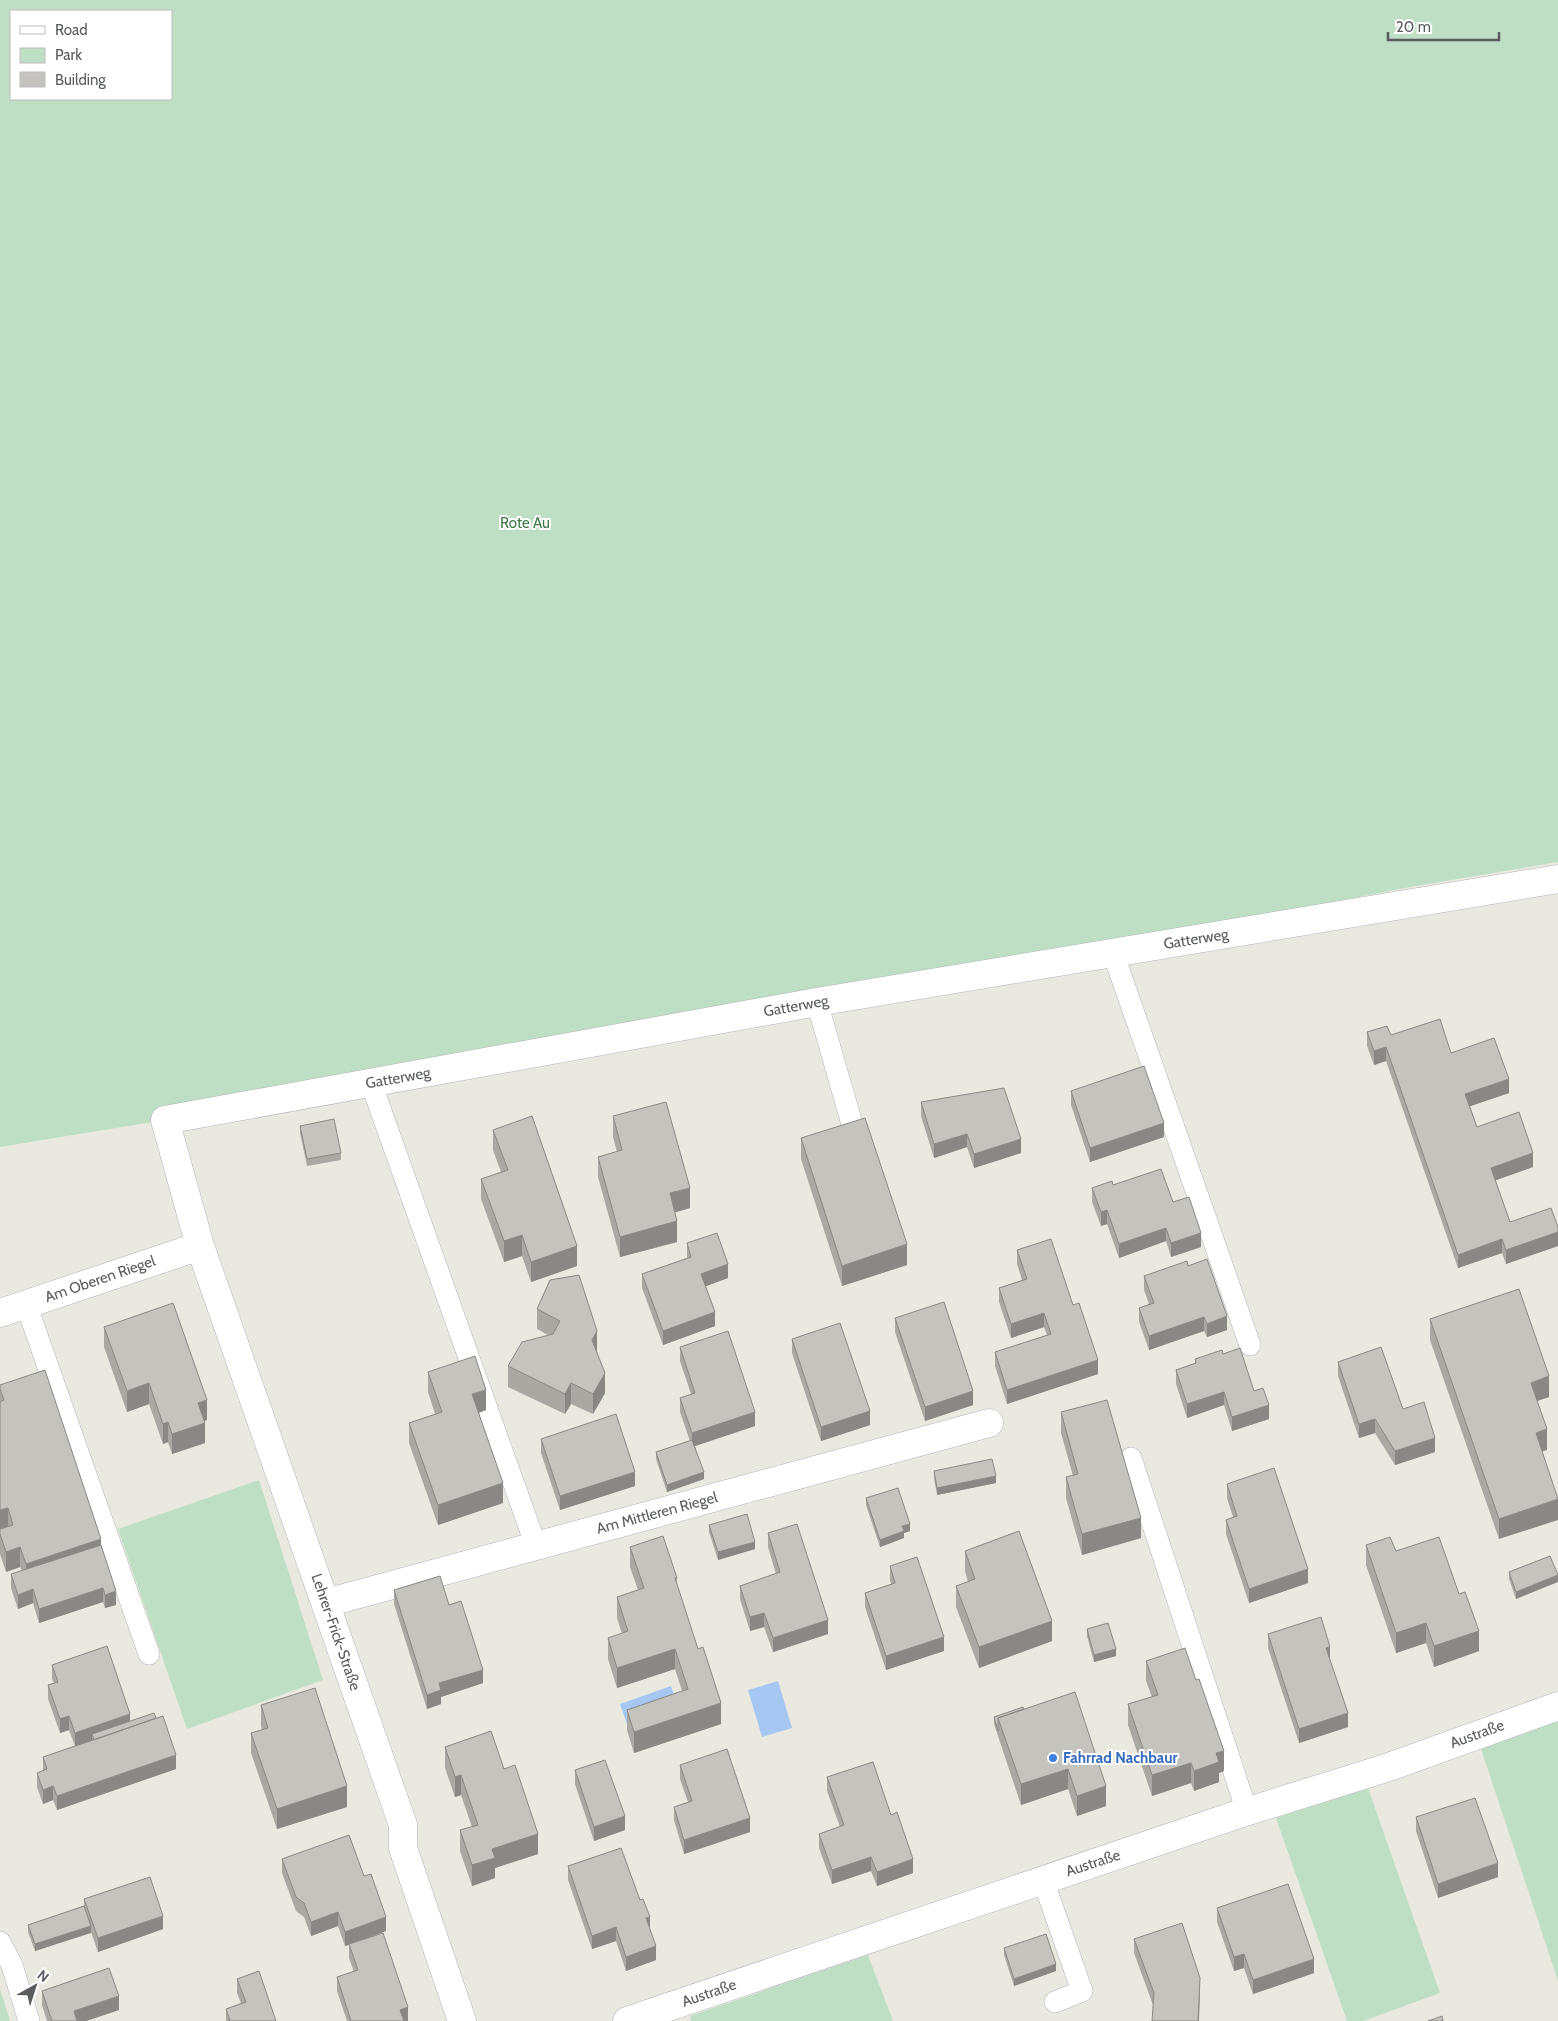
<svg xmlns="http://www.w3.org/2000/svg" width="1558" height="2021" font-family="Cabin,sans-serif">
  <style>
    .green { fill: #bfdfc4; fill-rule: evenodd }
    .water { fill: #a7c7f3 }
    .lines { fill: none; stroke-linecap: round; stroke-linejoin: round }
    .lane-casing { stroke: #b3b5b9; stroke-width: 22 }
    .street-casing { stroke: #b3b5b9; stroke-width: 29 }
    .lane { stroke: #fff; stroke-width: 21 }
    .street { stroke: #fff; stroke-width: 28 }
    .wall { fill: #a9a8a3 }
    .shaded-wall { fill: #8a8884 }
    .building { fill: #c5c3bd; stroke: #8a8884 }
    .shop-dot { fill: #3f7fe0; stroke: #fff; stroke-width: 2 }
    .labels { text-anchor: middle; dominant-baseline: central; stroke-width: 4; stroke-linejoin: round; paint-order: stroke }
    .park-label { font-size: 15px; fill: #3e7a49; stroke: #fff }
    .street-label { font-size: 15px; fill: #595b5f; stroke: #fff }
    .shop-label { font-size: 15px; font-weight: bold; fill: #366cbe; stroke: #fff; text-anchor: start }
  </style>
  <rect width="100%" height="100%" fill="#eae9e0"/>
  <!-- green -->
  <path class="green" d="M0 0H1558V862L1410 887 817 1002 165 1120 0 1147ZM11 11H171V99H11Z
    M259 1480 323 1680 187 1729 118 1529Z
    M1558 1720V1981L1481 1749Z
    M1368 1788 1440 1993 1363 2021H1347L1276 1818Z
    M868 1955 893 2021H691L690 2016Z
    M0 1989 10 2021H0Z"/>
  <!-- water -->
  <path class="water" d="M778 1681 792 1728 762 1737 748 1690Z
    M671 1686 678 1706 627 1724 620 1704Z"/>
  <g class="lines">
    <defs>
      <path id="lane" d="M1113 953 1250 1345
        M817 1002 852 1124
        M371 1083 536 1546
        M26 1304 149 1654
        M1131 1458 1247 1812
        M1043 1880 1082 1991 1055 2002
        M0 1942 12 1965 29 2021"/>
      <path id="street" d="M0 1313 200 1246
        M326 1603 989 1423
        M462 2021 403 1848V1825L200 1246 165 1120 817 1002 1558 879
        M627 2021 1239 1814 1389 1767 1558 1706"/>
    </defs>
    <!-- lane casing -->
    <use href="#lane" class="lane-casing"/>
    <!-- street casing -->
    <use href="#street" class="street-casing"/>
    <!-- lane -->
    <use href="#lane" class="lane"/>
    <!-- street -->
    <use href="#street" class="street"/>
  </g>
  <!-- wall -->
  <path class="wall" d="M1367 1032 1391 1035 1451 1053 1509 1093 1470 1106 1477 1127 1533 1167 1495 1180 1510 1222 1558 1227V1246L1506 1264 1502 1253 1458 1268 1386 1061 1374 1065 1367 1046Z
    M1071 1091 1164 1137 1090 1162 1071 1105Z
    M921 1102 1021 1153 974 1168 967 1147 934 1158 921 1116Z
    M613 1116 690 1208 675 1212 677 1242 620 1257 598 1177V1157L617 1152 613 1137Z
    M300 1126 341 1153V1160L307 1166 300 1133Z
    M493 1130 577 1266 531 1282 522 1256 504 1262 481 1199V1179L501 1172 493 1150Z
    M801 1138 907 1265 842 1286 801 1159Z
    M1113 1185 1173 1202 1201 1247 1171 1257 1166 1241 1119 1258 1107 1224 1101 1226 1092 1202V1188Z
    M687 1243 728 1278 706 1286 715 1326 663 1345 642 1288V1274L687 1258Z
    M1017 1250 1073 1305 1098 1374 1007 1404 995 1366V1352L1047 1335 1044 1327 1011 1338 999 1302V1288L1022 1280 1017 1264Z
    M1188 1266 1227 1330 1207 1337 1204 1331 1149 1350 1139 1322V1308L1149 1304 1144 1290V1276Z
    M550 1280 597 1351 605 1393 593 1414 571 1404 565 1414 508 1387V1366L548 1335 537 1329V1309Z
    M895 1318 973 1405 925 1421 895 1332Z
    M1430 1319 1549 1397 1537 1401 1547 1450 1542 1451 1499 1539 1430 1340Z
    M104 1327 207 1420 204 1421 205 1443 172 1454 168 1442 163 1444 149 1404 127 1412 104 1347Z
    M792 1339 870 1425 821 1441 792 1353Z
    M680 1347 755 1426 695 1446 704 1479 667 1492 656 1459V1452L690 1441 680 1412V1398L691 1394 680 1361Z
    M1223 1354 1254 1391 1269 1419 1232 1431 1224 1405 1187 1418 1176 1384V1370L1195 1363V1359Z
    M1338 1362 1435 1452 1395 1465 1375 1433 1359 1438 1338 1376Z
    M428 1372 486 1410 479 1413 503 1503 438 1525 409 1443V1423L435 1414 428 1392Z
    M0 1385 101 1545 116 1605 105 1608 103 1602 39 1623 33 1603 18 1609 11 1588V1574L22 1571 20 1567 6 1572 0 1554Z
    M1061 1412 1141 1538 1082 1555 1066 1498V1477L1073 1476 1061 1433Z
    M541 1439 635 1486 560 1510 541 1453Z
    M934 1471 996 1483 937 1495 934 1478Z
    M1227 1484 1308 1583 1249 1603 1226 1534V1520L1233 1517 1227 1498Z
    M866 1498 910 1531 904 1533V1538L880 1547 866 1505Z
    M709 1525 755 1549 718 1560 709 1532Z
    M768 1533 828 1634 773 1652 764 1627 750 1631 740 1599V1586L776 1574 768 1547Z
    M1366 1545 1396 1551 1459 1594 1479 1651 1434 1667 1426 1643 1396 1653 1366 1565Z
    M630 1547 677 1578V1585L721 1724 634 1753 627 1730V1710L682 1691 675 1669 617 1688 608 1659V1638L622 1634 617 1618V1597L638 1590 630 1567Z
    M965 1551 1052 1641 979 1668 956 1607V1586L968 1582 965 1571Z
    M1550 1556 1516 1599 1509 1579V1572Z
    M890 1566 944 1651 886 1670 865 1607V1593L891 1584 890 1580Z
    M394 1590 449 1605 483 1683 441 1697V1704L427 1709 394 1604Z
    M1087 1629 1116 1656 1094 1662 1087 1636Z
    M1268 1634 1348 1727 1299 1743 1268 1648Z
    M1146 1661 1224 1771 1219 1773V1782L1194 1791 1191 1783 1152 1796 1128 1725V1704L1152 1697 1146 1681Z
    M52 1665 130 1721 176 1769 57 1810 53 1800 43 1804 37 1787V1773L43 1771V1757L75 1746 69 1730 60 1733 48 1699V1685L54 1683 52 1679Z
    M261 1705 347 1807 277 1829 251 1753V1733L262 1730 261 1726Z
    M1024 1709 1106 1806 1077 1816 1068 1789 1021 1805 994 1724V1717Z
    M445 1747 504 1769 538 1854 495 1868V1878L472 1886 460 1851V1830L472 1827 461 1795 455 1797 445 1768Z
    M680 1765 750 1832 684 1854 674 1820V1807L688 1802 680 1779Z
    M575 1770 625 1830 594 1841 575 1784Z
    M827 1777 891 1815 913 1873 877 1886 871 1871 832 1884 819 1848V1834L840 1827 827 1791Z
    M1416 1817 1498 1877 1438 1898 1416 1831Z
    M282 1859 364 1876 386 1931 367 1938 408 2021H347L337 1991V1977L354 1972 349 1958V1945L345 1946 338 1926 311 1936 304 1917 296 1911 282 1873Z
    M568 1866 650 1929 656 1960 626 1971 616 1941 592 1949 568 1880Z
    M84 1899 163 1929 98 1952 91 1932 35 1951 28 1932V1925L84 1906Z
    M1217 1908 1314 1973 1253 1994 1244 1968 1234 1971 1217 1922Z
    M1134 1939 1200 1992 1153 2005 1134 1953Z
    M1004 1948 1056 1971 1014 1986 1004 1955Z
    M237 1979 276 2021H226V2009L241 2003 237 1993Z
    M42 1991 119 2010 86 2021H47L42 2005Z"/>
  <!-- shaded-wall -->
  <path class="shaded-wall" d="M1386 1047V1061L1374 1065V1051Z
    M1509 1079V1093L1465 1108V1094Z
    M1164 1123V1137L1090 1162V1148Z
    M967 1134V1147L934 1158V1144Z
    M1021 1139V1153L974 1168V1154Z
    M1533 1153V1167L1491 1182V1168Z
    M690 1188V1208L670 1214V1193Z
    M1107 1210V1224L1101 1226V1212Z
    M677 1221V1242L620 1257V1237Z
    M1166 1228V1241L1119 1258V1244Z
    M1558 1232V1246L1506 1264V1250Z
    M1201 1233V1247L1171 1257V1243Z
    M522 1235V1256L504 1262V1241Z
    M1502 1239V1253L1458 1268V1255Z
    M907 1244V1265L842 1286V1266Z
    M577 1246V1266L531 1282V1262Z
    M728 1264V1278L701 1288V1274Z
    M715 1312V1326L663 1345V1331Z
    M1044 1313V1327L1011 1338V1324Z
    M1227 1316V1330L1207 1337V1324Z
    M1204 1317V1331L1149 1350V1336Z
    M597 1331V1351L592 1360V1340Z
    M1098 1360V1374L1007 1404V1390Z
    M605 1373V1393L593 1414V1394Z
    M1549 1376V1397L1531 1403V1383Z
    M149 1383V1404L127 1412V1391Z
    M571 1383V1404L565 1414V1394Z
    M486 1390V1410L472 1415V1394Z
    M973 1391V1405L925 1421V1407Z
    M1224 1392V1405L1187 1418V1404Z
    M207 1400V1420L198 1423V1403Z
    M1269 1405V1419L1232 1431V1417Z
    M870 1411V1425L821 1441V1427Z
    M755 1412V1426L692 1447V1433Z
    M1375 1419V1433L1359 1438V1424Z
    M168 1422V1442L163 1444V1424Z
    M205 1423V1443L172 1454V1434Z
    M1547 1429V1450L1536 1453V1433Z
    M1435 1438V1452L1395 1465V1451Z
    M635 1472V1486L560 1510V1496Z
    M704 1472V1479L667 1492V1485Z
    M996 1476V1483L937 1495V1488Z
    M503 1483V1503L438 1525V1505Z
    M1558 1499V1520L1499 1539V1519Z
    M8 1508V1528L0 1530V1510Z
    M1141 1518V1538L1082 1555V1534Z
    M910 1524V1531L904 1533V1538L880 1547V1540L902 1526Z
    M101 1539V1559L26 1584V1564Z
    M755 1542V1549L718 1560V1552Z
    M20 1547V1567L6 1572V1552Z
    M1308 1569V1583L1249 1603V1589Z
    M1558 1575V1582L1516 1599V1592Z
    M103 1588V1602L39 1623V1609Z
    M33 1589V1603L18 1609V1595Z
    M116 1591V1605L105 1608V1595Z
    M764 1613V1627L750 1631V1617Z
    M828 1620V1634L773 1652V1638Z
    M1052 1621V1641L979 1668V1647Z
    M1426 1623V1643L1396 1653V1633Z
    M1479 1631V1651L1434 1667V1646Z
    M944 1637V1651L886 1670V1656Z
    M1330 1647V1661L1326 1648Z
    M675 1649V1669L617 1688V1668Z
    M1116 1649V1656L1094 1662V1655Z
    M483 1670V1683L441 1697V1704L427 1709V1695L439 1683Z
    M721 1703V1724L634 1753V1732Z
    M1348 1713V1727L1299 1743V1729Z
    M130 1714V1728L92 1734V1741L75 1747V1733Z
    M69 1716V1730L60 1733V1719Z
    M1224 1751V1771L1219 1773V1782L1194 1791V1771L1216 1753Z
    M176 1755V1769L57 1810V1796Z
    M1191 1763V1783L1152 1796V1775Z
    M1068 1769V1789L1021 1805V1784Z
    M461 1775V1795L455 1797V1777Z
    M53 1786V1800L43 1804V1790Z
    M347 1786V1807L277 1829V1809Z
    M1106 1786V1806L1077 1816V1796Z
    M625 1816V1830L594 1841V1827Z
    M750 1818V1832L684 1854V1840Z
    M538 1834V1854L495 1868V1878L472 1886V1865L492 1849Z
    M871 1857V1871L832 1884V1870Z
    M913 1859V1873L877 1886V1872Z
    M1498 1863V1877L1438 1898V1884Z
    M338 1912V1926L311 1936V1922Z
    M163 1916V1929L98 1952V1938Z
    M386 1917V1931L345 1946V1932Z
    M650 1917V1930L646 1918Z
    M91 1926V1933L35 1951V1944Z
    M616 1927V1941L592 1949V1936Z
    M656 1946V1960L626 1971V1957Z
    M1244 1954V1968L1234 1971V1957Z
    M1314 1959V1973L1253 1994V1980Z
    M1056 1964V1971L1014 1986V1979Z
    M1200 1978V1992L1199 2021H1198Z
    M119 1996V2010L86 2021H74V2011Z
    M408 2007V2021H400V2010Z"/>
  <!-- building -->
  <path class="building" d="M1440 1019 1451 1053 1494 1038 1509 1079 1465 1094 1477 1127 1519 1112 1533 1153 1491 1168 1510 1222 1551 1208 1558 1227V1232L1506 1250 1502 1239 1458 1255 1386 1047 1374 1051 1367 1032 1387 1026 1391 1035Z
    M1144 1066 1164 1123 1090 1148 1071 1091Z
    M1004 1088 1021 1139 974 1154 967 1134 934 1144 921 1102Z
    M666 1102 690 1188 670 1193 677 1221 620 1237 598 1157 622 1150 613 1116Z
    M532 1116 577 1246 531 1262 522 1235 504 1241 481 1179 508 1170 493 1130Z
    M865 1118 907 1244 842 1266 801 1138Z
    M334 1119 341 1153 307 1159 300 1126Z
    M1161 1169 1173 1202 1189 1197 1201 1233 1171 1243 1166 1228 1119 1244 1107 1210 1101 1212 1092 1188 1112 1181 1113 1185Z
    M717 1233 728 1264 701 1274 715 1312 663 1331 642 1274 691 1257 687 1243Z
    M1051 1239 1073 1305 1079 1303 1098 1360 1007 1390 995 1352 1051 1334 1044 1313 1011 1324 999 1288 1027 1279 1017 1250Z
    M1207 1259 1227 1316 1207 1324 1204 1317 1149 1336 1139 1308 1154 1303 1144 1276 1187 1261 1188 1266Z
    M579 1275 597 1331 592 1340 605 1373 593 1394 571 1383 565 1394 508 1366 522 1342 553 1334 560 1321 537 1309 550 1280Z
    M1519 1289 1549 1376 1531 1383 1547 1429 1536 1433 1558 1499 1499 1519 1430 1319Z
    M944 1302 973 1391 925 1407 895 1318Z
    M173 1303 207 1400 198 1403 205 1423 172 1434 168 1422 163 1424 149 1383 127 1391 104 1327Z
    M840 1323 870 1411 821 1427 792 1339Z
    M728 1331 755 1412 692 1433 680 1398 695 1393 680 1347Z
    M1381 1347 1403 1409 1424 1402 1435 1438 1395 1451 1375 1419 1359 1424 1338 1362Z
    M1240 1348 1254 1391 1263 1388 1269 1405 1232 1417 1224 1392 1187 1404 1176 1370 1196 1363 1195 1359 1222 1350 1223 1354Z
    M475 1356 486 1390 472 1394 503 1483 438 1505 409 1423 442 1412 428 1372Z
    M45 1370 101 1539 26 1564 20 1547 6 1552 0 1534V1529L13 1525 8 1508 0 1510V1402L4 1400 0 1389V1385Z
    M1107 1400 1141 1518 1082 1534 1066 1477 1078 1474 1061 1412Z
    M616 1414 635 1472 560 1496 541 1439Z
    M692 1440 704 1472 667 1485 656 1452Z
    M992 1459 996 1476 937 1488 934 1471Z
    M1274 1468 1308 1569 1249 1589 1226 1520 1237 1516 1227 1484Z
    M898 1488 910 1524 902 1526 904 1531 880 1540 866 1498Z
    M747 1514 755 1542 718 1552 709 1525Z
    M797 1524 828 1620 773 1638 764 1613 750 1617 740 1586 780 1572 768 1533Z
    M1019 1531 1052 1621 979 1647 956 1586 975 1579 965 1551Z
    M663 1536 677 1578H675L698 1649 703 1647 721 1703 634 1732 627 1710 688 1689 675 1649 617 1668 608 1638 628 1631 617 1597 644 1588 630 1547Z
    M1390 1537 1396 1551 1439 1537 1459 1594 1465 1592 1479 1631 1434 1646 1426 1623 1396 1633 1366 1545Z
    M101 1545 116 1591 105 1595 103 1588 39 1609 33 1589 18 1595 11 1574Z
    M1550 1556 1558 1575 1516 1592 1509 1572Z
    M917 1557 944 1637 886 1656 865 1593 895 1583 890 1566Z
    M440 1576 449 1605 461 1601 483 1670 439 1683 441 1690 427 1695 394 1590Z
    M1321 1617 1330 1647 1326 1648 1348 1713 1299 1729 1268 1634Z
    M1108 1623 1116 1649 1094 1655 1087 1629Z
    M107 1646 130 1714 75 1733 69 1716 60 1719 48 1685 58 1682 52 1665Z
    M1185 1648 1196 1680 1199 1679 1224 1751 1216 1753 1219 1762 1194 1771 1191 1763 1152 1775 1128 1704 1158 1695 1146 1661Z
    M315 1688 347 1786 277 1809 251 1733 268 1728 261 1705Z
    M1075 1692 1106 1786 1077 1796 1068 1769 1021 1784 998 1718Z
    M1023 1707 1024 1709 998 1718V1731L994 1717Z
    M154 1713 156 1718 94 1740 92 1734Z
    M163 1716 176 1755 57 1796 53 1786 43 1790 37 1773 47 1769 43 1757Z
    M491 1731 504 1769 515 1765 538 1834 492 1849 495 1858 472 1865 460 1830 478 1825 461 1775 455 1777 445 1747Z
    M727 1749 750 1818 684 1840 674 1807 692 1801 680 1765Z
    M605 1760 625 1816 594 1827 575 1770Z
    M873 1762 891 1815 897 1812 913 1859 877 1872 871 1857 832 1870 819 1834 844 1825 827 1777Z
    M1475 1798 1498 1863 1438 1884 1416 1817Z
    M349 1835 364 1876 371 1874 386 1917 345 1932 338 1912 311 1922 304 1903 296 1897 282 1859Z
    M621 1848 640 1900 643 1899 650 1917 646 1918 656 1946 626 1957 616 1927 592 1936 568 1866Z
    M150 1877 163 1916 98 1938 84 1899Z
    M1288 1884 1314 1959 1253 1980 1244 1954 1234 1957 1217 1908Z
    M84 1906 91 1926 35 1944 28 1925Z
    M1182 1923 1200 1978 1198 2021H1152L1154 1993 1134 1939Z
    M383 1933 408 2007 400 2010 404 2021H351L337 1977 358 1970 349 1944Z
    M1046 1934 1056 1964 1014 1979 1004 1948Z
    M109 1968 119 1996 74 2011 77 2021H52L42 1991Z
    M259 1971 276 2021H230L226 2009 246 2002 237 1979Z
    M1442 2016 1443 2021H1428Z"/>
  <!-- markers -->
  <circle class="shop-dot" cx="1053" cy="1758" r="5"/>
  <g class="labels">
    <!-- park labels -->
    <g class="park-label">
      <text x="525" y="523">Rote Au</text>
    </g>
    <!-- street labels -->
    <g class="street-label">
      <text transform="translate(1196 939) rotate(-9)">Gatterweg</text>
      <text transform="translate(796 1006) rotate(-10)">Gatterweg</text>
      <text transform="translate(398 1078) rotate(-10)">Gatterweg</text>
      <text transform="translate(100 1279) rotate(-19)">Am Oberen Riegel</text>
      <text transform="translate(657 1513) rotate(-15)">Am Mittleren Riegel</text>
      <text transform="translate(336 1632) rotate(71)">Lehrer-Frick-Straße</text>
      <text transform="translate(1477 1734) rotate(-20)">Austraße</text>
      <text transform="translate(1093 1863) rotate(-18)">Austraße</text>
      <text transform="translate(709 1993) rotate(-19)">Austraße</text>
    </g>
    <!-- shop labels -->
    <g class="shop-label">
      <text x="1063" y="1758">Fahrrad Nachbaur</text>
    </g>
  </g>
  <!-- legend -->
  <rect x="10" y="10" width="162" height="90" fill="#ffffff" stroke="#bdbdbf"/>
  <rect x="20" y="26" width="25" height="8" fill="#ffffff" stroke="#bdbdbf"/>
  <text x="55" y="35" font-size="15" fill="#595b5f">Road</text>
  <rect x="20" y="48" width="25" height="15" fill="#bfdfc4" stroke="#bdbdbf"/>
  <text x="55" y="60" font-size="15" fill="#595b5f">Park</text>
  <rect x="20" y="72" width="25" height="15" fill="#c5c3bd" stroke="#bdbdbf"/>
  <text x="55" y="85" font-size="15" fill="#595b5f">Building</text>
  <!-- north arrow -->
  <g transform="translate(35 1986) rotate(39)" stroke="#ffffff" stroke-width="4" paint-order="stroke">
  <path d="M0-4L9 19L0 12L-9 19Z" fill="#595b5f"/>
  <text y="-8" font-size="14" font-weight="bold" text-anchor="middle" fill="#595b5f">N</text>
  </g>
  <!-- scale -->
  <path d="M1388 32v8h111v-8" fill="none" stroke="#595b5f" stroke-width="2.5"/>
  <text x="1396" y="32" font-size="15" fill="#595b5f" stroke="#ffffff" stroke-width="4" paint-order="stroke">20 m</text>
</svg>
